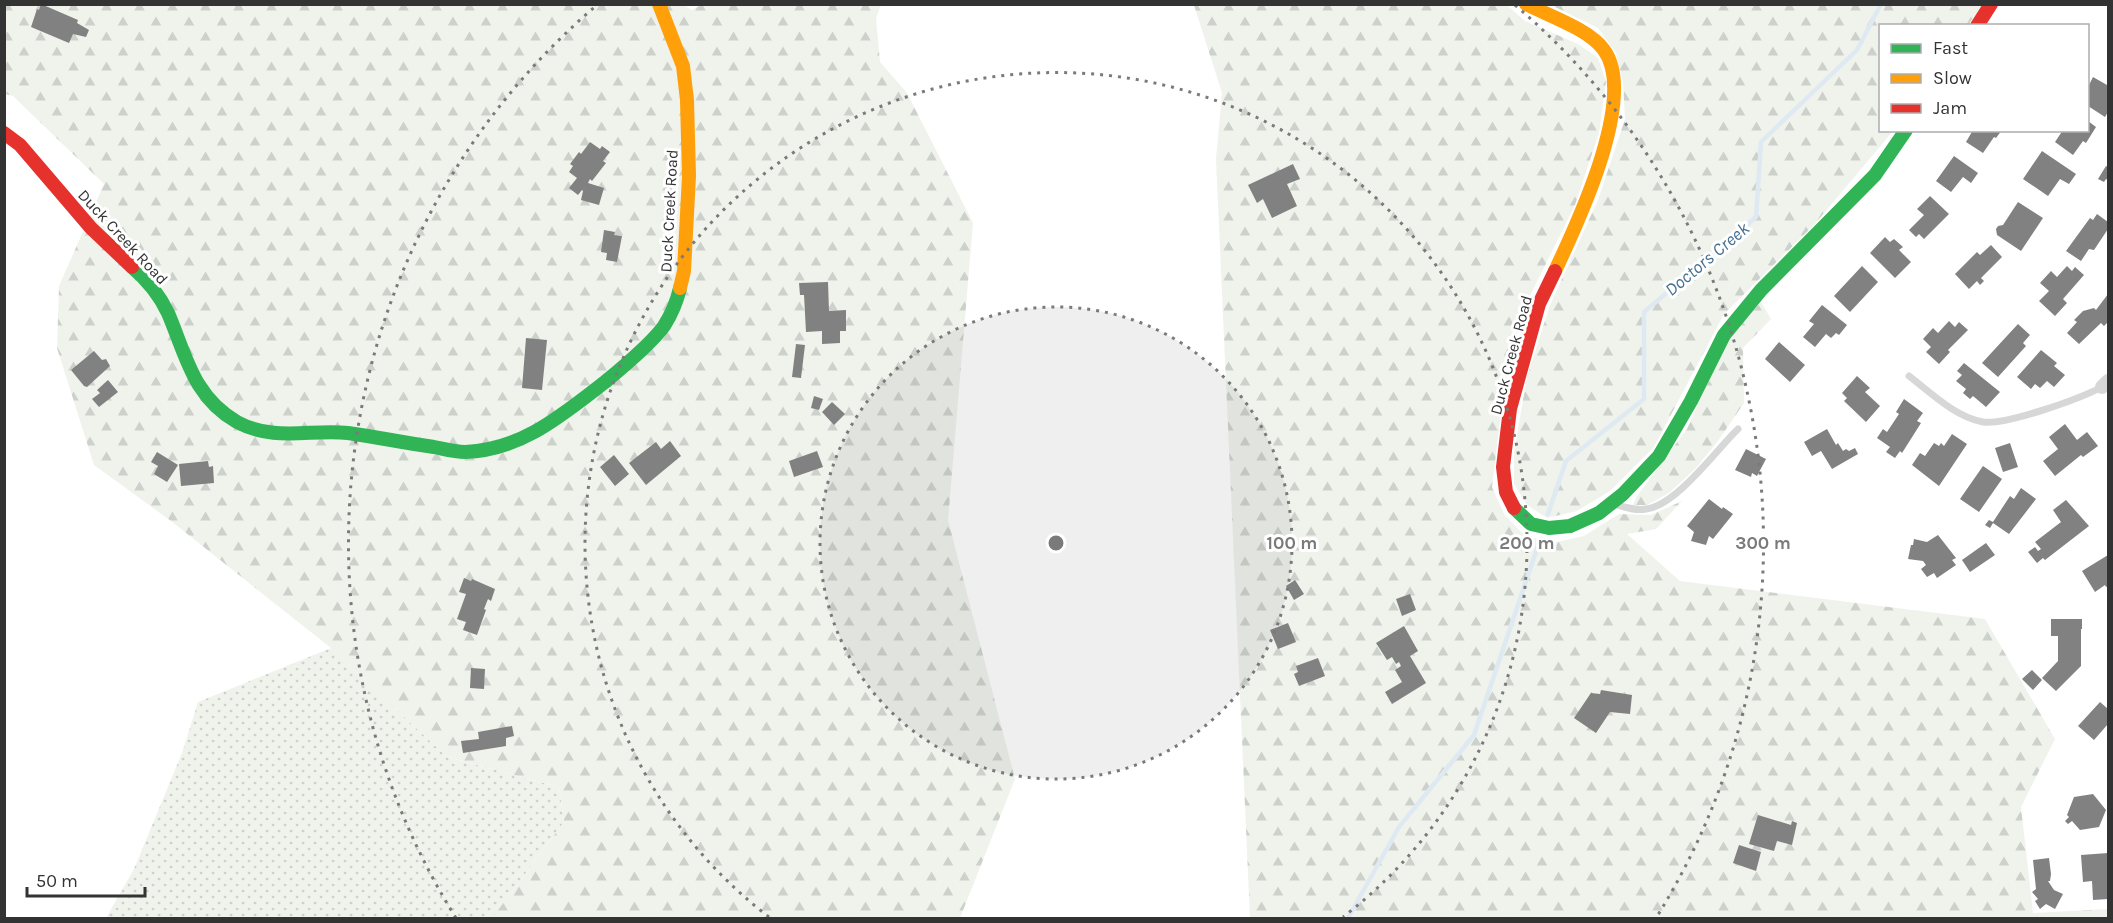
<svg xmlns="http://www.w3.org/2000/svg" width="2113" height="923" font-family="Karla,sans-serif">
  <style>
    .grass { fill: url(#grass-dots) }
    .forest { fill: url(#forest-firs) }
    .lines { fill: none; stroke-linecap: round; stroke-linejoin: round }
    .stream { stroke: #dfe9f2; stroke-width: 4.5 }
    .building { fill: #818181 }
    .lane { stroke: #d7d7d7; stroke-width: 7 }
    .street { stroke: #d7d7d7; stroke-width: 14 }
    .fast { stroke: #30b455; stroke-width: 14 }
    .slow { stroke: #ff9f0a; stroke-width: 14 }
    .jam { stroke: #e5322d; stroke-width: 14 }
    .ring { fill: none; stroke: #7a7a7a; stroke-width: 3; stroke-dasharray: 3 6 }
    .labels { text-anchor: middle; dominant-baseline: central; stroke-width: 6; stroke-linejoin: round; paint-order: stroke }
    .street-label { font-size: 16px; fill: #333; stroke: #fff }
    .water-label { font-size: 18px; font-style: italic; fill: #457091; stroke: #fff }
    .centre { fill: #7a7a7a; stroke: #fff; stroke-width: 3 }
    .ring-label { font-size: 18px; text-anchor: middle; font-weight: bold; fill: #7a7a7a; stroke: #fff; stroke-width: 6; stroke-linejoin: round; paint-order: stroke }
  </style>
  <defs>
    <pattern id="grass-dots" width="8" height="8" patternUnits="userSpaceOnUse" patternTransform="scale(1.5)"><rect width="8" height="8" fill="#eff3ec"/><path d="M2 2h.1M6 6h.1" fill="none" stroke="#cdd1cb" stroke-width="1.8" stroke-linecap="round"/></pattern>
    <pattern id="forest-firs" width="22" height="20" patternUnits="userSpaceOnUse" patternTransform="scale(1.5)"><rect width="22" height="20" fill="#eff3ec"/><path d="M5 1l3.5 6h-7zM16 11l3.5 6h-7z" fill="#cdd1cb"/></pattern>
  </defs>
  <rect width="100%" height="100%" fill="#fff"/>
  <!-- grass -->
  <path class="grass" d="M331 648 447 757 559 787 564 822 492 918H106L134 869 182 753 198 702Z"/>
  <!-- forest -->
  <path class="forest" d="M682 4 692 10 703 4 881 5 876 18 880 62 907 93 973 223 948 520 1015 779 960 918H492L564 822 559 787 447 757 331 648 171 521 94 465 57 348 59 286 104 184 13 96 5 94 4 5Z
    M1194 5H1507L1525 21 1578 44 1598 58 1606 82 1599 133 1575 205 1522 312 1503 396 1492 487 1504 514 1524 535 1553 543 1584 536 1619 514 1651 515 1682 501 1656 529 1627 534 1680 581 1985 619 2055 739 2021 807 2033 913 2108 909V918H1250L1216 159 1222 93Z
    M1551 5H1983L1968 25 1880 26V130L1893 131 1814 225 1724 314 1654 447 1610 491 1577 511 1547 518 1527 505 1514 484V452L1527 377 1550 305 1598 200 1625 119 1623 82 1616 53 1598 28Z
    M1761 302 1771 319 1743 348 1744 403 1718 441 1696 468 1669 493 1647 505H1633L1637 496 1687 429 1705 389 1735 330Z"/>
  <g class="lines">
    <!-- stream -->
    <path class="stream" d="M1548 514 1566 461 1644 399V312L1756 217 1761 142 1857 50 1881 4
      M1348 918 1399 827 1474 735 1540 540"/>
  </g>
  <!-- building -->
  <path class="building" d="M41 4 78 20 77 23 89 30 86 37 73 34 69 43 31 27 37 9 39 10Z
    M2093 77 2107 85 2108 82V112L2105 117 2088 106V87Z
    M2088 121 2096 127 2086 143 2083 141 2073 155 2055 142 2063 130H2088Z
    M1973 130H2002L1996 138 1994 137 1983 153 1966 142Z
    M590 142 600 149 602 146 610 152 603 161 606 163 592 181 590 179 588 183 604 188 599 205 581 200 583 191 582 190 578 195 569 188 577 178 569 172 573 166 570 164 579 152 581 154Z
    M2042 151 2076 174 2069 184 2060 179 2048 196 2023 179Z
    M1954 156 1978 173 1971 183 1963 177 1951 192 1936 181Z
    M1293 164 1300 179 1287 184 1297 206 1272 218 1263 199 1257 203 1248 185Z
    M2106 166 2108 167V180L2106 179 2104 182 2098 179Z
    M1930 196 1949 214 1924 239 1919 234 1916 237 1909 230 1924 215 1917 209Z
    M2018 202 2043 218 2021 251 1997 235 1996 229 1998 226 2003 225Z
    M2097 214 2108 222V229L2094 250 2089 249 2081 261 2066 251 2090 218 2093 220Z
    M604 230 615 232 614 235 622 236 617 262 606 260 607 253 601 252Z
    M1885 237 1890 242 1894 239 1903 247 1899 250 1911 262 1895 278 1870 253Z
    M1991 245 2002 257 1981 278 1984 281 1980 285 1977 281 1969 289 1955 274 1977 252 1980 255Z
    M1862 266 1878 282 1850 312 1834 296Z
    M2067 266 2072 271 2075 267 2084 275 2063 299 2067 303 2055 316 2039 301 2049 291 2040 283 2051 271 2057 277Z
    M828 282 829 311 846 310V331H840V343L822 344V331L806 332 804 295H800L799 283Z
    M2108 294V322L2104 326 2101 323 2079 344 2067 333 2077 322 2074 320 2083 311 2094 308 2096 310Z
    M1822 305 1847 325 1839 335 1836 333 1831 338 1826 334 1815 347 1803 337 1814 324 1809 321Z
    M1949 321 1955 327 1959 322 1968 330 1948 350 1950 352 1939 364 1926 352 1931 347 1923 339 1933 328 1938 333Z
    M2018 324 2030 335 2023 343 2026 346 1998 377 1982 363Z
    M526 338 547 340 542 390 522 388Z
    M1779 342 1805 365 1790 382 1765 359Z
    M796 344 805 345 801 378 792 377Z
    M2041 350 2057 363 2054 366 2065 375 2054 387 2047 381 2040 388 2035 384 2031 389 2017 377Z
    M94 351 102 360 106 359 110 366 87 387 84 386 71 370Z
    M1964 363 2000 392 1986 407 1973 396 1970 399 1963 393 1966 389 1956 381 1962 375 1957 371Z
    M1857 376 1870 388 1865 392 1880 406 1866 422 1844 401 1847 398 1842 393Z
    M108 380 118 392 99 407 92 399 100 393 97 390Z
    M814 396 823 399 819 410 811 408Z
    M1904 399 1923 413 1917 421 1921 423 1902 453 1900 451 1895 458 1886 452 1890 447 1877 438 1883 429 1887 432 1899 414 1896 412Z
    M832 402 845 414 834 425 822 412Z
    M2065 424 2077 440 2087 432 2098 446 2083 457 2081 455 2055 476 2043 461 2058 449 2049 437Z
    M1827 429 1836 445 1838 443 1843 451 1846 449 1849 451 1855 448 1858 454 1832 469 1821 451 1812 456 1804 442Z
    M1952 434 1967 444 1939 486 1912 465 1920 453 1925 456 1934 443 1939 446 1941 443 1944 446Z
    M670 441 681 456 646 485 629 463 656 442 661 449Z
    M2010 443 2018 467 2003 472 1995 448Z
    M1746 449 1766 459 1757 476 1752 473 1751 477 1735 470Z
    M817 451 823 467 794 477 789 461Z
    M157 452 178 465 167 482 154 474 158 466 151 462Z
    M614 455 629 474 615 486 600 467Z
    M208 461 209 467 213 466 214 483 181 486 179 464Z
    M1983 466 2002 479 1979 512 1960 499Z
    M2021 488 2036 499 2009 534 1993 523 1990 528 1985 525 1989 520 1993 522 2010 496 2014 499Z
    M1709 499 1722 509 1723 507 1733 514 1713 539 1709 536 1706 545 1691 541 1694 532 1687 526Z
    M2066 500 2089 526 2045 560 2043 558 2037 563 2028 552 2035 547 2038 551 2041 549 2035 542 2061 522 2053 510Z
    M1938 535 1956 558 1952 560 1956 565 1937 578 1934 573 1927 577 1921 569 1926 565 1923 561 1908 559 1911 545H1913L1914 539 1927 542Z
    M1986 543 1995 555 1970 572 1962 560Z
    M2108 555V586L2106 587 2105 585 2095 592 2082 571Z
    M464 578 471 581 472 579 495 589 491 601 488 599 484 609 486 610 477 635 463 630 466 622 457 619 466 594 459 592Z
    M1295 580 1304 594 1294 600 1286 586Z
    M1410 594 1416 610 1402 616 1396 599Z
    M2051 619H2082V629H2081V666L2056 691 2042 678 2058 661V636H2051Z
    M1288 623 1296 642 1278 649 1270 630Z
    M1404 626 1418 651 1410 656 1426 683 1392 704 1385 692 1402 682 1395 670 1401 666 1399 662 1396 664 1392 657 1387 660 1376 643Z
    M1318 658 1325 676 1299 686 1294 674 1298 672 1296 666Z
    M471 668 485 669 484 689 470 688Z
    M2032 670 2042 680 2033 690 2022 679Z
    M1601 690 1632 695 1630 714 1610 712 1596 733 1574 718 1591 693 1600 694Z
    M2100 702 2108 709V724L2094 740 2078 726Z
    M512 726 514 736 506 738V746L463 753 461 741 479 739 478 732Z
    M2093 794 2106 810 2099 827 2080 830 2072 821 2068 824 2065 821 2069 817 2067 815 2074 797Z
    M1758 815 1791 825 1792 821 1797 823 1792 845 1777 841 1774 851 1749 844Z
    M1739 845 1761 852 1756 871 1733 863Z
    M2108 853V899L2093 900 2092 881 2083 882 2081 855Z
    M2049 858 2051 874 2050 881H2048L2054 890 2063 894 2055 909 2046 904 2040 909 2035 901 2038 899 2032 892 2036 889 2033 860Z"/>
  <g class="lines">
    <!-- lane -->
    <path class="lane" d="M1909 376C1930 392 1955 417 1983 422 2007 425 2079 399 2102 387
      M1614 504C1624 507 1635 511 1646 509 1676 506 1716 450 1738 429"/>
    <!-- street -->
    <path class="street" d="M2102 387 2108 381"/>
    <!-- fast -->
    <path class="fast" d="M132 267C146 279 160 296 168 313 186 355 193 397 237 422 274 442 310 429 348 433 377 437 405 443 434 447 444 449 455 452 465 452 522 450 562 415 605 382 622 368 651 344 664 326 671 315 677 301 680 288
      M1514 508 1531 524 1549 528 1570 526 1599 513 1623 494 1659 456 1691 401 1724 335 1761 290 1875 175 1906 130"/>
    <!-- slow -->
    <path class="slow" d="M659 4 683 66 687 100 689 176 684 271 680 288
      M1526 4C1549 16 1589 29 1604 50 1638 97 1577 224 1555 271"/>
    <!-- jam -->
    <path class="jam" d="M1977 26 1991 4
      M4 133 20 145 91 228 132 267
      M1514 508 1506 492 1503 467 1510 409 1539 304 1555 271"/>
  </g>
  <!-- distance rings -->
  <circle cx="1056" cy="543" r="236" fill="#7a7a7a" fill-opacity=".12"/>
  <g class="ring">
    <circle cx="1056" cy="543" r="236"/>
    <path d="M769 917A471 471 0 1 1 1343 917"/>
    <path d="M456 918A707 707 0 0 1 597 5M1515 5A707 707 0 0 1 1656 918"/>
  </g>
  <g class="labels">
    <!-- street labels -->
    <g class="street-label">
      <text transform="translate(669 211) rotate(-87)">Duck Creek Road</text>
      <text transform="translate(123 237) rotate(47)">Duck Creek Road</text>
      <text transform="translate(1511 355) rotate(-75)">Duck Creek Road</text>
    </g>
    <!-- water labels -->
    <g class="water-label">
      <text transform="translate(1707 259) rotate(-40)">Doctors Creek</text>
    </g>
  </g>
  <circle cx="1056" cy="543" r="9" class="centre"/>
  <g class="ring-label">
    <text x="1292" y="549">100 m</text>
    <text x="1527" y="549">200 m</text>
    <text x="1763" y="549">300 m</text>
  </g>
  <!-- border -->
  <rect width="2113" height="923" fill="none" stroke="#333333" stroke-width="12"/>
  <!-- legend -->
  <rect x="1879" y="24" width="210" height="108" fill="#ffffff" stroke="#adadad" stroke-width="1.5"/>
  <rect x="1891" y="44" width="30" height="9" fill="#30b455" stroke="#adadad" stroke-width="1.5"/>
  <text x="1933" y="54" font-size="18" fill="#333333">Fast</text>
  <rect x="1891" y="74" width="30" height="9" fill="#ff9f0a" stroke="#adadad" stroke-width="1.5"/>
  <text x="1933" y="84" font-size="18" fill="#333333">Slow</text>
  <rect x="1891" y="104" width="30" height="9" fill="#e5322d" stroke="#adadad" stroke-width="1.5"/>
  <text x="1933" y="114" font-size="18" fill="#333333">Jam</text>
  <!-- scale -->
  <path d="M27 887v9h118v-9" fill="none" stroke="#333333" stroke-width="3"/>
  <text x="36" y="887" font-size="18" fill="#333333" stroke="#ffffff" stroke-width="4.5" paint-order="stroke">50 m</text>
</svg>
